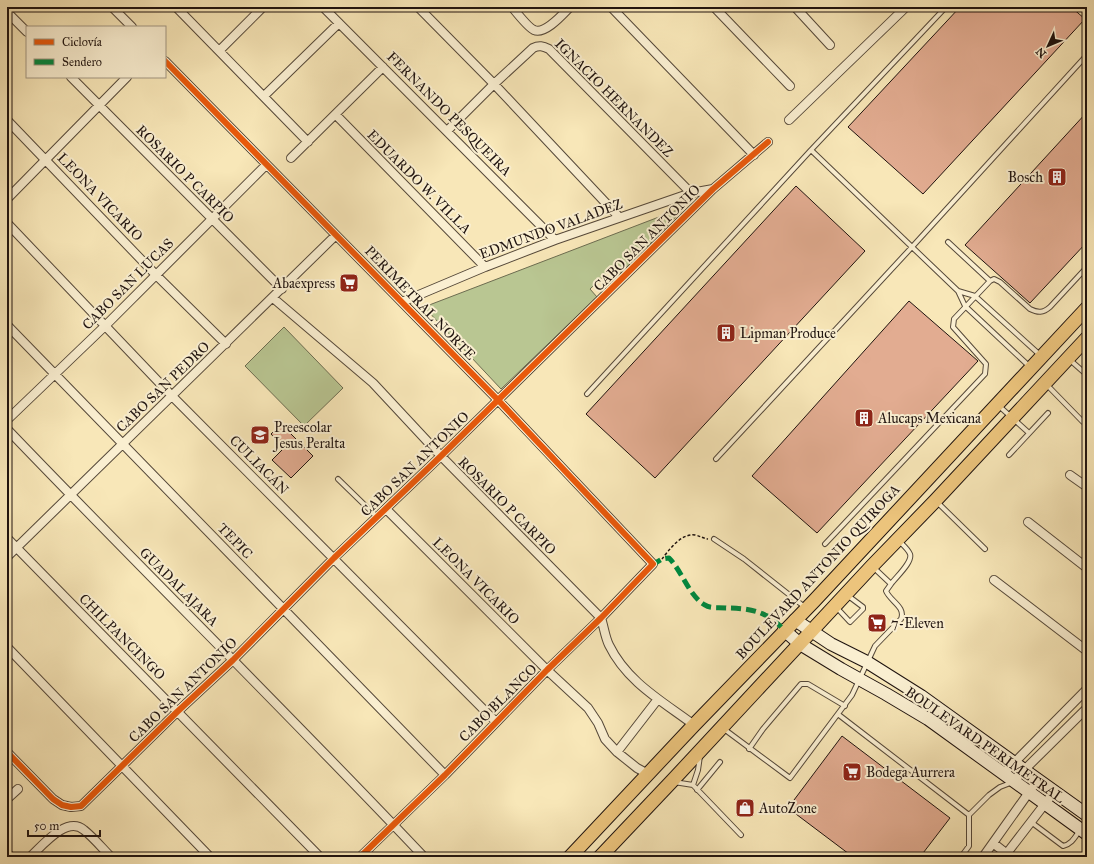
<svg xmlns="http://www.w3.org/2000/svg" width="1094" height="864" font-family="'IM FELL Great Primer',serif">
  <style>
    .green { fill: #b9c692; stroke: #6c6c50 }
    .building { fill: #e2ac91; stroke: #1f130f }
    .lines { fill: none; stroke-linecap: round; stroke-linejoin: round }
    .lane-casing { stroke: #554839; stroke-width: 6 }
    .street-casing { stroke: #554839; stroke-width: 10 }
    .secondary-casing { stroke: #1f130f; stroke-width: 14 }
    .primary-casing { stroke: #1f130f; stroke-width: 15 }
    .path { stroke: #1f130f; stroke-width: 1.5; stroke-dasharray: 3 2; stroke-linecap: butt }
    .lane { stroke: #faefd1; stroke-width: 4 }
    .street { stroke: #faefd1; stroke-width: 8 }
    .secondary { stroke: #faefd1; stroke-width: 12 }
    .primary { stroke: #ecc47c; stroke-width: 13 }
    .quiet { stroke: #00873e; stroke-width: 5; stroke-dasharray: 10 5; stroke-linecap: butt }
    .cycleway-casing { stroke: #faefd1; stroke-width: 8 }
    .cycleway { stroke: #e8590c; stroke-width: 6 }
    .labels { text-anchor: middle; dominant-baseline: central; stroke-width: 4; stroke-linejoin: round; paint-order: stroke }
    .street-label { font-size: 14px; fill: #1f130f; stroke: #faefd1 }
    .poi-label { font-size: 14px; fill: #1f130f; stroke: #faefd1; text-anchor: start }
  </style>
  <rect width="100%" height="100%" fill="#f8e7b8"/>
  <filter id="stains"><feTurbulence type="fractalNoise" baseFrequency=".005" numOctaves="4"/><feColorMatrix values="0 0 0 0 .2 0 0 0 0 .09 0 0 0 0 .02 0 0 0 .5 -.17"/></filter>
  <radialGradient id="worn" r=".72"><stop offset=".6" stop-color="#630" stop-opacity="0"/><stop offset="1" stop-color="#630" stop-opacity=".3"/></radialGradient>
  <!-- green -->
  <path class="green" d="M685 207 623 273 612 268 590 289 597 297 501 389 424 307Z
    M284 327 343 388 304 426 245 366Z"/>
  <!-- building -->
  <path class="building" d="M960 7H1071L1085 19 923 194 848 127Z
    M1087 112V242L1030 303 965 245Z
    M796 186 865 251 655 478 586 414Z
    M909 301 978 361 817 533 752 476Z
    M281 424 313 456 291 478 272 460 284 448 271 434Z
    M842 736 950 818 920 857H853L788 808Z"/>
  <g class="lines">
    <defs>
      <path id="lane" d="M811 150 946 7
        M948 242 990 281
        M958 291 975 296 1040 355
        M1070 360 1087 375
        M1029 366 965 306 958 291 912 247 1086 56
        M1047 385 1083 422
        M587 394 811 150 912 247 716 459
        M999 406 1029 433
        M1009 455 1048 413
        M338 479 377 517
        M937 502 985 549
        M714 539 744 559 806 608
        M825 544 985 374 986 364 953 327 954 319 990 281 994 279 1000 282 1030 309C1038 313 1043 313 1050 307L1087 267
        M891 584C896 577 913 562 910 554 908 549 903 545 899 541
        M837 608 850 622 863 609V607L847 595
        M839 715 969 815
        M724 729 790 778 852 695 875 646 901 619C906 607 890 601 886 591L891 584 873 567
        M749 749 763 729 801 684H808L845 706
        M674 782 693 785 741 835
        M693 785 698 770 700 756
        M697 790 720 762
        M1031 822 1063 846C1072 844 1075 837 1080 830
        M961 857 969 846V815L989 795 1000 787 1013 782"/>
      <path id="street" d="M112 7 132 27
        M176 7 308 142
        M323 7 555 240
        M418 7 494 84 619 217
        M512 7C516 12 529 28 534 30 545 35 563 14 570 7
        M611 7 754 155
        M714 7 790 86
        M795 7 830 45
        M7 12 27 32
        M219 51 263 7
        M165 61 498 400 653 564 601 618 547 670 445 775 360 857
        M71 77 282 289
        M264 96 339 23
        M336 115 485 267
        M7 120 156 275 226 344
        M789 120 906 7
        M447 131 494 84 533 48C539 45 543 46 549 49L691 193
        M291 158 383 67
        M7 199 127 77
        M7 223 173 397 496 722
        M273 298 373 383 441 456 601 618C604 627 605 637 609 645 627 682 662 701 694 725
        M402 302 485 267 555 240 691 193 713 189
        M7 325 445 775
        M7 420 105 326 266 165
        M7 429C145 573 287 712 424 857
        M1070 475 1087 487
        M386 509 547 670 588 708 598 723 605 739 617 752 637 768 648 774
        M1028 522 1087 568
        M7 538 320 857
        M7 557C117 450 227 343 336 235
        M994 580 1087 651
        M7 647 210 857
        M7 752 53 799 62 805 71 807 81 806 177 712 233 660 334 558 441 456 713 189 768 142
        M617 752 658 699
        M1003 774 1087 689
        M1013 781 1087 708
        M7 799 18 789
        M993 843 1007 854
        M7 853 11 857
        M30 857C42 846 67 815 84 830 94 838 102 848 111 857
        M983 857 1037 781
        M1004 857 1054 792"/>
      <path id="secondary" d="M795 620 831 644 867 662 921 696 1087 815
        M784 630 800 644 841 669 886 694 928 719 1087 834"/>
      <path id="primary" d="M570 857 694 725 814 601 1087 308
        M600 857 672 781 872 566 935 501 1087 338"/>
    </defs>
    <!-- lane casing -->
    <use href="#lane" class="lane-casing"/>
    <!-- street casing -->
    <use href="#street" class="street-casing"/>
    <!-- secondary casing -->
    <use href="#secondary" class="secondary-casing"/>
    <!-- primary casing -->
    <use href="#primary" class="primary-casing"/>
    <!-- path -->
    <path class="path" d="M662 559C669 550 681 533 695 535 700 536 702 538 708 539"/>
    <!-- lane -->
    <use href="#lane" class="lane"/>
    <!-- street -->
    <use href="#street" class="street"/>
    <!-- secondary -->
    <use href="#secondary" class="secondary"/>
    <!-- primary -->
    <use href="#primary" class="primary"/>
    <!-- quiet -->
    <path class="quiet" d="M652 565 662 559 669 558C682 571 689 596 705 605 710 609 719 607 726 608 738 608 754 609 765 615 773 618 779 625 784 630"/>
    <defs>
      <path id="cycleway" d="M165 61 498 400 653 564 601 618 547 670 445 775 360 857
        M7 752 53 799 62 805 71 807 81 806 177 712 233 660 334 558 441 456 713 189 768 142"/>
    </defs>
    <!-- cycleway casing -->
    <use href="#cycleway" class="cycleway-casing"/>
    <!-- cycleway -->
    <use href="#cycleway" class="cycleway"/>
  </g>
  <!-- icons -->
  <defs>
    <symbol id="building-square" viewBox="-11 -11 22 22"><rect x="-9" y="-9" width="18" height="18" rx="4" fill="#8f2418" stroke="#faefd1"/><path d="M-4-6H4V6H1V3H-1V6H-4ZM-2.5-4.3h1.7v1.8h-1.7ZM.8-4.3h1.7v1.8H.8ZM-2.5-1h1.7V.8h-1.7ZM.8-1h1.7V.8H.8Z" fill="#fff"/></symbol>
    <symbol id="supermarket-square" viewBox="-11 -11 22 22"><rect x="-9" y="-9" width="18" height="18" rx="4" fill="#8f2418" stroke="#faefd1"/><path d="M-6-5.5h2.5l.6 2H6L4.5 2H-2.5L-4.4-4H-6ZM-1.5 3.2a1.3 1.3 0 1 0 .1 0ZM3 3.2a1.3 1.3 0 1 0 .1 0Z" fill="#fff"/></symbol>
    <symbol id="school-square" viewBox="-11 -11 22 22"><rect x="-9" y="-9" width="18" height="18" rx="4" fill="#8f2418" stroke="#faefd1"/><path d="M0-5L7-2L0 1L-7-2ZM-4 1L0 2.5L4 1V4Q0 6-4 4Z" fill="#fff"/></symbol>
    <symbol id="shop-square" viewBox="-11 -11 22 22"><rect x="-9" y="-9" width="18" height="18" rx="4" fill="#8f2418" stroke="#faefd1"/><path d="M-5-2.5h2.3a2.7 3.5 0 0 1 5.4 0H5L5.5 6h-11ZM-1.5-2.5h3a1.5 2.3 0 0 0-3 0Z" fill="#fff"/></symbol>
  </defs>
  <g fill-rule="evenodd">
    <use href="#building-square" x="1046" y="166" width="22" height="22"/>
    <use href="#supermarket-square" x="338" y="272" width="22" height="22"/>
    <use href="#building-square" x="715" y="322" width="22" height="22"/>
    <use href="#building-square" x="853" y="407" width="22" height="22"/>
    <use href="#school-square" x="249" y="424" width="22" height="22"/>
    <use href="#supermarket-square" x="866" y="612" width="22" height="22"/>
    <use href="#supermarket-square" x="841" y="761" width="22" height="22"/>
    <use href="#shop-square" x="734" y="797" width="22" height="22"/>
  </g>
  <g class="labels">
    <!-- street labels -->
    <g class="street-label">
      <text transform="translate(614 98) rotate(45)">IGNACIO HERNANDEZ</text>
      <text transform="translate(449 114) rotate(45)">FERNANDO PESQUEIRA</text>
      <text transform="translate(185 174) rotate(45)">ROSARIO P CARPIO</text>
      <text transform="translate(419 182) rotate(45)">EDUARDO W. VILLA</text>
      <text transform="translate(100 197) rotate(46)">LEONA VICARIO</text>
      <text transform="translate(551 229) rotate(-20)">EDMUNDO VALADEZ</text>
      <text transform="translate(647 238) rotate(-45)">CABO SAN ANTONIO</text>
      <text transform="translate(128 284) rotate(-45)">CABO SAN LUCAS</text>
      <text transform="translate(420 303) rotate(46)">PERIMETRAL NORTE</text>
      <text transform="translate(163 387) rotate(-44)">CABO SAN PEDRO</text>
      <text transform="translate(415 464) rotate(-44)">CABO SAN ANTONIO</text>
      <text transform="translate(259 465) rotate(45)">CULIACÁN</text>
      <text transform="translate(507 506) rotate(45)">ROSARIO P CARPIO</text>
      <text transform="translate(235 541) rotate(46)">TEPIC</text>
      <text transform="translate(818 572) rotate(-47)">BOULEVARD ANTONIO QUIROGA</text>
      <text transform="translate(476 581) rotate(45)">LEONA VICARIO</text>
      <text transform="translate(179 587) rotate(45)">GUADALAJARA</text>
      <text transform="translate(122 637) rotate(45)">CHILPANCINGO</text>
      <text transform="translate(183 690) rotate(-44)">CABO SAN ANTONIO</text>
      <text transform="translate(498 703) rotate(-45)">CABO BLANCO</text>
      <text transform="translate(985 745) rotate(35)">BOULEVARD PERIMETRAL</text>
    </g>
    <!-- poi labels -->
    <g class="poi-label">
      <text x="1043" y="177" text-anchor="end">Bosch</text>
      <text x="335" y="283" text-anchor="end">Abaexpress</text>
      <text x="740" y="333">Lipman Produce</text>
      <text x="878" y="418">Alucaps Mexicana</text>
      <text x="274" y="427">Preescolar<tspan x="274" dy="16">Jesus Peralta</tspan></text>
      <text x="891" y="623">7-Eleven</text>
      <text x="866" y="772">Bodega Aurrera</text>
      <text x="759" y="808">AutoZone</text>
    </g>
  </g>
  <!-- margin -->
  <rect width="1094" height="864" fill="none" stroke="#f8e7b8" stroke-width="24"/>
  <rect x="8" y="8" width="1078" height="848" fill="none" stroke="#1f130f" stroke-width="2"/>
  <rect x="12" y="12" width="1070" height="840" fill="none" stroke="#1f130f"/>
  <!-- legend -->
  <rect x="26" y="26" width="140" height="52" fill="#faefd1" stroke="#a29783"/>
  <rect x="34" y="39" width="20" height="6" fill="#e8590c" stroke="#a29783"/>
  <text x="62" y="46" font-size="12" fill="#1f130f">Ciclovía</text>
  <rect x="34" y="59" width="20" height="6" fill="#00873e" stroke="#a29783"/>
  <text x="62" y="66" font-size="12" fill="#1f130f">Sendero</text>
  <!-- north arrow -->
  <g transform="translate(1048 46) rotate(226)" stroke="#faefd1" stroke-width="3" paint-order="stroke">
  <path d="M0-3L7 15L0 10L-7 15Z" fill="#1f130f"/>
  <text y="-6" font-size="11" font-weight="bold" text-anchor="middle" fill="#1f130f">N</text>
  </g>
  <!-- scale -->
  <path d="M28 830v6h72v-6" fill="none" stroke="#1f130f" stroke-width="2"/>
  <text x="34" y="830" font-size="12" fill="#1f130f" stroke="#faefd1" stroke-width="3" paint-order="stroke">50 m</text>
  <rect width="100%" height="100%" filter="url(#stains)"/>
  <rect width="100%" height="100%" fill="url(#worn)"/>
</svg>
